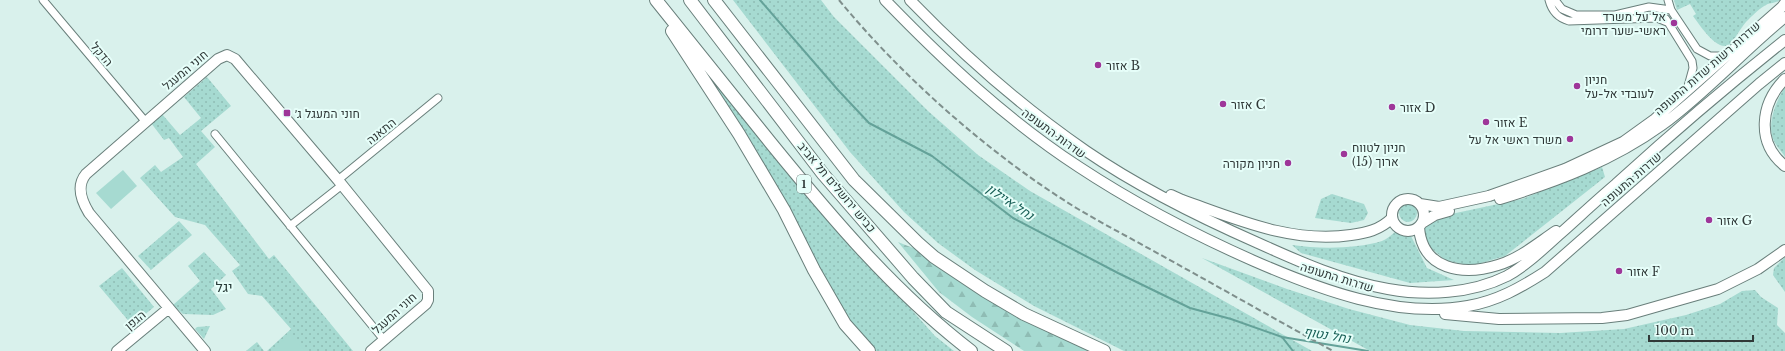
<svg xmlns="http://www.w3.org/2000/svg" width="1785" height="351" font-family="'Libre Baskerville',Heebo,serif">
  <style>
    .grass { fill: url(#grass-dots) }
    .forest { fill: url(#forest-firs) }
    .pitch { fill: #a6dad1 }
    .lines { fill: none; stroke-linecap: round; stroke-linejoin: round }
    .stream { stroke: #64a299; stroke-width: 2 }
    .street-casing { stroke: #697f7b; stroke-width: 9 }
    .secondary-casing { stroke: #697f7b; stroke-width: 12 }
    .highway-casing { stroke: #697f7b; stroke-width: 14 }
    .street { stroke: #fff; stroke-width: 7 }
    .secondary { stroke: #fff; stroke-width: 10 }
    .highway { stroke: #fff; stroke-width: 12 }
    .rail { stroke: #7f8f8c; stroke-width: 2; stroke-dasharray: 6 3; stroke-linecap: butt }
    .poi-dot { fill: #9e3699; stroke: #e6fef9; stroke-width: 1.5 }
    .labels { text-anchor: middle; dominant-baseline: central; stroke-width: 4; stroke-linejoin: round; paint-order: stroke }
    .shield { fill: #e6fef9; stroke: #677472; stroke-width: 1 }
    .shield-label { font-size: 11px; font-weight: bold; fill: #303938 }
    .poi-label { font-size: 12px; fill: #303938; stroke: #e6fef9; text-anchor: start }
    .street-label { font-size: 12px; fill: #303938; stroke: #e6fef9 }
    .water-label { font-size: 13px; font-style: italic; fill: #175e55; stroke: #e6fef9 }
    .quarter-label { font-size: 14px; fill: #273a37; stroke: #e6fef9 }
  </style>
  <defs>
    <pattern id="grass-dots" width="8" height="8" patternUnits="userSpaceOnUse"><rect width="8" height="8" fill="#a6dad1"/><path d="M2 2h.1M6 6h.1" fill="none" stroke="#8fbcb4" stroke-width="1.8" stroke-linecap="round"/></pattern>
    <pattern id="forest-firs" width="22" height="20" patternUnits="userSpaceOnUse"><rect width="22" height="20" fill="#a6dad1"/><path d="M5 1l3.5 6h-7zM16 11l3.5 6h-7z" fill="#8fbcb4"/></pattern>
  </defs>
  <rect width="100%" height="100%" fill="#d9f1ec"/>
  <!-- grass -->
  <path class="grass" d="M733 0H821L834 17 928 111 978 155 1030 191 1312 351H1124L1034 306 975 270 938 243 904 212 850 152Z
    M1674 0H1780C1774 4 1771 2 1766 5 1760 8 1754 14 1749 19 1741 26 1737 37 1730 44 1718 54 1699 24 1693 16L1696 14 1690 4 1677 10Z
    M695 56 841 231 935 336 954 351H876L849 321Z
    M207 77 231 106 201 131 215 147 196 164 269 259 274 255 353 351H267L291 329 262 296 248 294 232 271 240 265 205 225 175 217 140 178 155 165 161 172 183 157 169 138 164 140 151 123 162 114 180 135 201 118 184 97Z
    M1785 87V157C1782 152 1777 147 1774 141 1766 125 1776 101 1785 87Z
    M1602 167 1605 177 1505 256 1471 266 1445 260 1430 247 1423 231 1429 222 1437 217 1522 199Z
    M1332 194 1364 204 1368 213 1364 220 1351 223 1315 218 1321 199Z
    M1399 213a9 9 0 1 1 18 0a9 9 0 1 1-18 0Z
    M179 221 192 235 151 270 138 256Z
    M1395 232 1403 236H1411L1427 268 1454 280 1410 283 1301 253 1292 245C1319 249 1356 249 1382 241 1387 239 1391 235 1395 232Z
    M204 252 226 275 211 289 226 309 213 315 183 314 173 305 200 281 188 266Z
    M1785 257V292L1773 275 1774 268Z
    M1202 258 1287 289 1349 309 1410 325 1464 331 1560 333 1624 329 1686 315 1720 304 1742 291 1755 290 1761 297 1778 308 1777 325 1785 333V351H1370Z
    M122 268 154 307 132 325 99 286Z
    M210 326 204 339 195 329 197 327Z
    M257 342 264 351H246Z"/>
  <!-- forest -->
  <path class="forest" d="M898 242 918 250 1091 351H1024L972 317 939 292Z"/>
  <!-- pitch -->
  <path class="pitch" d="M123 170 137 186 111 209 96 193Z
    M290 334 305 351H271Z"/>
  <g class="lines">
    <!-- stream -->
    <path class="stream" d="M760 0 838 90 869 123 932 156 1013 218 1118 273 1190 308 1231 319 1282 337 1293 351
      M1282 337 1368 351"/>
    <defs>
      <path id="street" d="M43 0 145 121
        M1549 0C1552 12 1558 18 1569 21L1657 18 1667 22
        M1555 0 1562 9 1576 15H1615L1649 7 1671 10
        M1668 0 1671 10 1697 49 1710 56H1721L1728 53
        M1666 19 1692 61 1693 68 1687 90
        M215 134 384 340
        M338 180 438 98
        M290 226 342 185"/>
      <path id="secondary" d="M885 0C944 61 1007 120 1079 167 1135 204 1193 234 1254 261 1318 289 1397 319 1468 306 1497 301 1520 288 1545 272L1759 84 1785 63
        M910 0C964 56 1022 107 1086 151 1140 188 1199 217 1258 243 1300 262 1343 281 1388 289 1426 296 1471 294 1507 276 1527 265 1544 248 1561 233 1579 217 1597 200 1616 184 1671 134 1727 86 1785 40
        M1785 79C1760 104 1756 143 1785 166
        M1171 195 1182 200C1236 219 1292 244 1351 235 1366 233 1380 230 1392 218
        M1392 215a16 16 0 1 1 32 0a16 16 0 1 1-32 0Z
        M1500 199C1558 181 1612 161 1662 125 1706 93 1743 51 1785 17
        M1420 204 1439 207 1489 196 1565 169 1623 142 1655 119 1782 7 1785 3
        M1422 223 1435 215 1449 211
        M1419 227C1422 270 1463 276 1498 265 1519 259 1538 243 1556 231
        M1445 314 1499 319 1602 318 1627 315 1718 289 1758 269 1785 250
        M117 351 169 308
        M205 351 89 213C81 200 76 186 86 174L218 59 227 55 235 59 338 180 428 291V300L426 304 371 351"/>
      <path id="highway" d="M656 0C694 47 732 94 770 142 831 217 894 292 971 351
        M690 0 823 174 913 278 946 312 1006 351
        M714 0 854 180 918 243 934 257 985 291 1024 314 1104 351
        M672 31 739 134 784 210 814 270 845 324 869 351"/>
    </defs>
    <!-- street casing -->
    <use href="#street" class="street-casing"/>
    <!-- secondary casing -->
    <use href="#secondary" class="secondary-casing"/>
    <!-- highway casing -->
    <use href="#highway" class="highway-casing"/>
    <!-- street -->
    <use href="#street" class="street"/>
    <!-- secondary -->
    <use href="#secondary" class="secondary"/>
    <!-- highway -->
    <use href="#highway" class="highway"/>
    <!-- rail -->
    <path class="rail" d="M839 0C903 78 993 157 1078 209 1105 225 1132 239 1159 254 1217 286 1275 319 1333 351"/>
  </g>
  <!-- markers -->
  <g class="poi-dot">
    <circle cx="1674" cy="23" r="4"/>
    <circle cx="1098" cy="65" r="4"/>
    <circle cx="1577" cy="86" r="4"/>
    <circle cx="1223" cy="104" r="4"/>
    <circle cx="1392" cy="107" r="4"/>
    <rect x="283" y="109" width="8" height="8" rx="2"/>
    <circle cx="1486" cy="122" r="4"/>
    <circle cx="1570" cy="139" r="4"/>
    <circle cx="1344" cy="154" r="4"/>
    <circle cx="1288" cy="163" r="4"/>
    <circle cx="1709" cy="220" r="4"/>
    <circle cx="1619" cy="271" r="4"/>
  </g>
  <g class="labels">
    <!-- shield labels -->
    <rect class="shield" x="797" y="175" width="14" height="18" rx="3"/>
    <g class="shield-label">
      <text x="804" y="184">1</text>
    </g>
    <!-- poi labels -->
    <g class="poi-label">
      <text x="1666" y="16" text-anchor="end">אל על משרד<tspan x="1666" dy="14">ראשי-שער דרומי</tspan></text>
      <text x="1106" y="65">אזור B</text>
      <text x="1585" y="79">חניון<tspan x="1585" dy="14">לעובדי אל-על</tspan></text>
      <text x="1231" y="104">אזור C</text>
      <text x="1400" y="107">אזור D</text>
      <text x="295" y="113">חוני המעגל ג׳</text>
      <text x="1494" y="122">אזור E</text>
      <text x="1562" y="139" text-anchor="end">משרד ראשי אל על</text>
      <text x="1352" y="147">חניון לטווח<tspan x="1352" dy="14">ארוך (15)</tspan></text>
      <text x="1280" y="163" text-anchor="end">חניון מקורה</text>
      <text x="1717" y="220">אזור G</text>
      <text x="1627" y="271">אזור F</text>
    </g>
    <!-- street labels -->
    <g class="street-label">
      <text transform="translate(102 54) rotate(50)">הדקל</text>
      <text transform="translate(1707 68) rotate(-41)">שדרות רשות שדות התעופה</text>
      <text transform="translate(185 70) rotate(-40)">חוני המעגל</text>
      <text transform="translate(381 131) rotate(-39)">התאנה</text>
      <text transform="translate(1054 133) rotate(36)">שדרות התעופה</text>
      <text transform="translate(1631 179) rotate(-41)">שדרות התעופה</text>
      <text transform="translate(837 187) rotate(50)">כביש ירושלים תל אביב</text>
      <text transform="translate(1337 277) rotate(17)">שדרות התעופה</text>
      <text transform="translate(394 313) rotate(-42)">חוני המעגל</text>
      <text transform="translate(135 320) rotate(-40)">הגפן</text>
    </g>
    <!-- water labels -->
    <g class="water-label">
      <text transform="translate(1010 202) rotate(34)">נחל איילון</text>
      <text transform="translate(1327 335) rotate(9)">נחל נטוף</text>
    </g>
    <!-- quarter labels -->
    <g class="quarter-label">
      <text x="224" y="287">יגל</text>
    </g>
  </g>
  <!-- scale -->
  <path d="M1649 335v6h104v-6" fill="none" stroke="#303938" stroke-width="2"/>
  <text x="1655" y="335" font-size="12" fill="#303938" stroke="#e6fef9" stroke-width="3" paint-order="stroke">100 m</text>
</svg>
